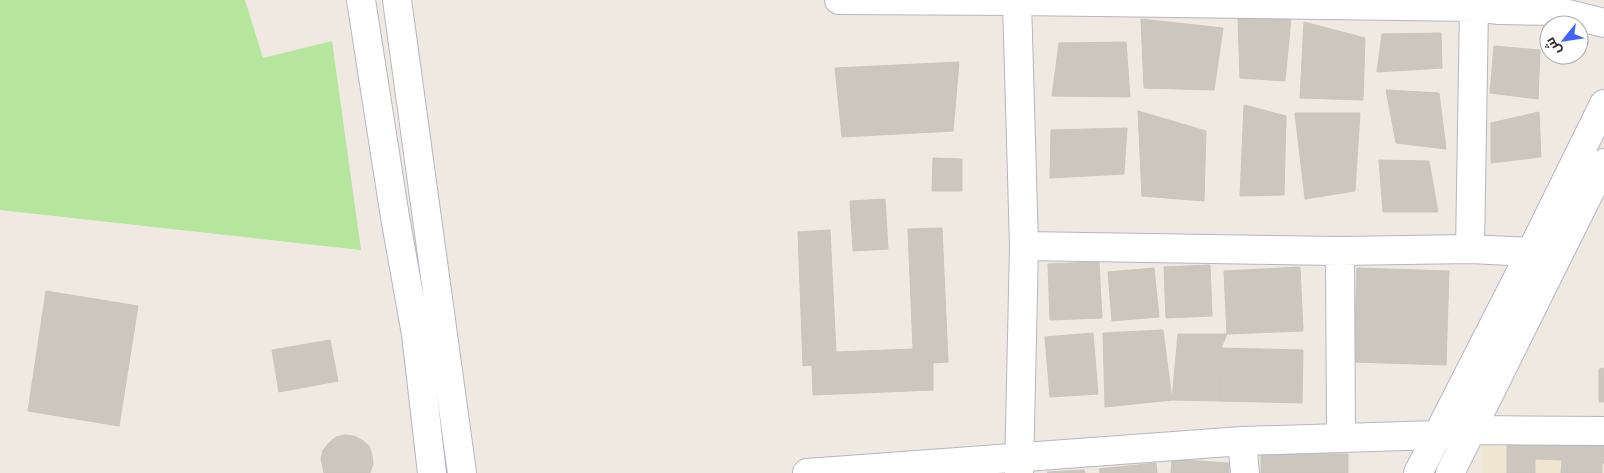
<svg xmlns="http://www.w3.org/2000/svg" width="1604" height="473" font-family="'Fira Sans',Cairo,sans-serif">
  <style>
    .education { fill: #f0e6d1 }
    .green { fill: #b6e59e }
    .building { fill: #cbc7bf; stroke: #cbc5ba }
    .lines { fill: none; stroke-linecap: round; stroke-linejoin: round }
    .minor-casing { stroke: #b4b7c1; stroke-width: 30 }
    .minor { stroke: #fff; stroke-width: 28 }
  </style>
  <rect width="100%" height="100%" fill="#efe9e1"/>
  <!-- education -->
  <path class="education" d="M1482 444H1604V473H1482Z"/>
  <!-- green -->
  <path class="green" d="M0 0H245L263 58 332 41 361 250 0 210Z"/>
  <!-- building -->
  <path class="building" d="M1291 18 1285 81 1240 78 1238 19Z
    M1141 19 1223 28 1214 90 1144 88Z
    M1304 22 1365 38 1363 100 1300 98Z
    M1441 33 1442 68 1377 72 1382 34Z
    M1126 42 1130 97 1052 96 1059 43Z
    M1494 46 1540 50 1538 99 1490 93Z
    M959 62 953 131 842 137 835 68Z
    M1386 90 1439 93 1446 149 1396 143Z
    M1244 105 1286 116 1284 195 1240 196Z
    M1138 111 1206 131 1204 201 1142 196Z
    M1539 112 1541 157 1491 163V123Z
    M1295 113H1360L1355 191 1305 199Z
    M1127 128 1124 174 1050 178 1051 130Z
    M933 158 962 159V191H932Z
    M1379 160 1429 161 1438 212H1383Z
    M885 199 888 249 853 251 850 201Z
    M942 228 948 362 933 363V390L813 395 812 365 803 366 798 232 830 230 836 352 913 349 908 229Z
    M1099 262 1102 318 1050 320 1048 264Z
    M1210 265 1212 316 1166 318 1164 267Z
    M1300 267 1303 331 1227 334 1224 271Z
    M1154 268 1159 317 1112 321 1108 272Z
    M1357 268 1449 271 1446 365 1354 362Z
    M46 291 138 306 119 426 28 411Z
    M1163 330 1172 400 1105 407 1103 333Z
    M1093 333 1098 394 1050 397 1045 337Z
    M1178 334H1227L1221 348 1220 401 1172 400Z
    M330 340 338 381 279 392 272 350Z
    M1221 348 1303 350 1302 403 1220 401Z
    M1604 368V402H1599V369Z
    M345 435 354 436 362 440 369 446 372 455 373 464 370 473H324L321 459 323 450 329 443 336 437Z
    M1507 441 1604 444V463H1602V473H1561L1562 460 1535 459V473H1507Z
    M1261 454H1348V473H1261Z
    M1172 459 1229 463V473H1171Z
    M1156 463 1157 473H1100L1099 469Z
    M1084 470 1085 473H1048L1047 472Z"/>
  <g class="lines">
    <defs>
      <path id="minor" d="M361 0 395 217 416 334 432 473
        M397 0 462 473
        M839 0 1017 1 1474 7 1499 10 1556 11 1604 23
        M1017 1 1024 246 1019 473
        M1024 246 1340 251 1470 249 1531 252
        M1470 249 1474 7
        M1340 251 1341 438
        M1242 441 1245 473
        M807 473 1242 441 1436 435 1471 430 1604 431
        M1418 473 1531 252 1604 104
        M1450 473 1604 163"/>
    </defs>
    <!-- minor casing -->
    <use href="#minor" class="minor-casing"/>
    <!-- minor -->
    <use href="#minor" class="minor"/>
  </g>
  <!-- north arrow -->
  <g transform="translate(1564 40) rotate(240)"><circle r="24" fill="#ffffff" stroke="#ababab"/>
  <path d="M0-4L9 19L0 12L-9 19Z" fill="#4264fb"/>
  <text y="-8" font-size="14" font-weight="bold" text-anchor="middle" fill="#2e2e2e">ش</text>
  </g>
</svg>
